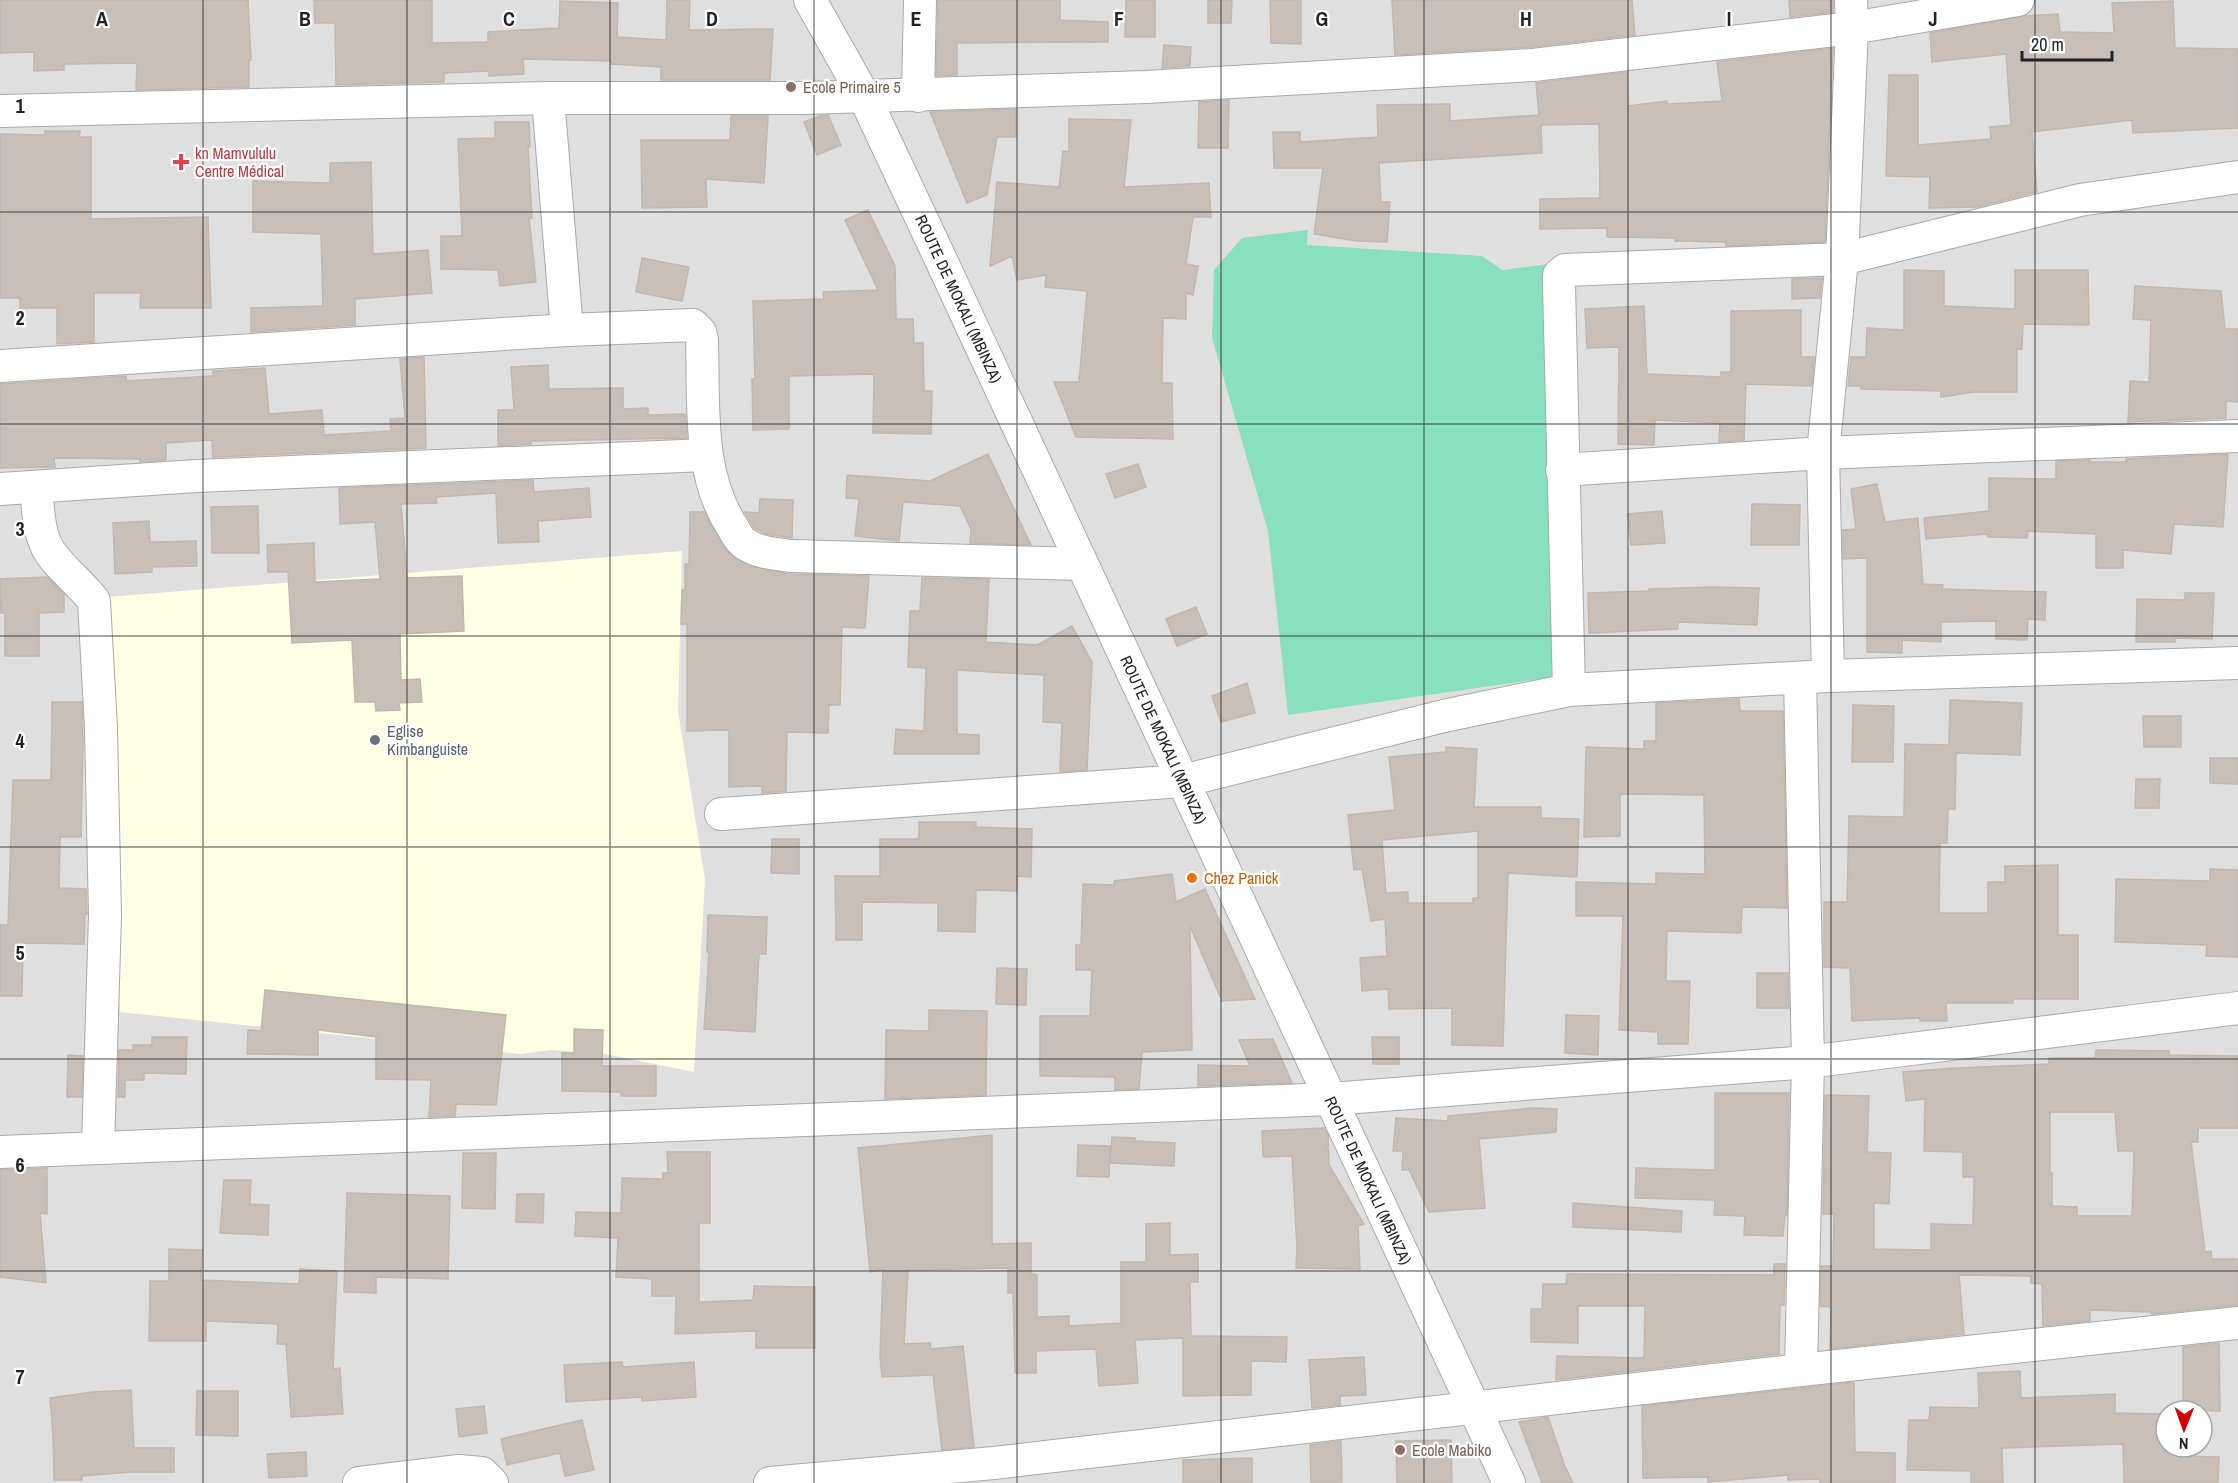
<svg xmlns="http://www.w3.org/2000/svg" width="2238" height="1483" font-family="'Archivo Narrow',sans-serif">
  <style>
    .residential { fill: #e0dfdf; fill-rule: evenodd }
    .education { fill: #ffffe5 }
    .pitch { fill: #88e0be }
    .building { fill: #c7bfb8; stroke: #c4b6ab; stroke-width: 1.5; fill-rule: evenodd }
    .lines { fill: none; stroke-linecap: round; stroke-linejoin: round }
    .minor-casing { stroke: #a9a9a9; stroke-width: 34 }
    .minor { stroke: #fff; stroke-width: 32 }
    .grid { fill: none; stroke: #222; stroke-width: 1.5; stroke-opacity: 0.55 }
    .education-dot { fill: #8d6e63; stroke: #fff; stroke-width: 2 }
    .health-dot { fill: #e0444e; stroke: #fff; stroke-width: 2 }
    .worship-dot { fill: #6b7280; stroke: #fff; stroke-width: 2 }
    .food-dot { fill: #e8710a; stroke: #fff; stroke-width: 2 }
    .labels { text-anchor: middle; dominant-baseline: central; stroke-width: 4.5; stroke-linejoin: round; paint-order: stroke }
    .education-label { font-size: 16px; fill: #785e54; stroke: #fff; text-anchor: start }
    .health-label { font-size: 16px; fill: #be3a42; stroke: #fff; text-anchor: start }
    .street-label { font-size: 16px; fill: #222; stroke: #fff }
    .worship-label { font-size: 16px; fill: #5b616d; stroke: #fff; text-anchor: start }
    .food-label { font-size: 16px; fill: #c56008; stroke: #fff; text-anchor: start }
    .grid-label { font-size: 20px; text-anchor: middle; font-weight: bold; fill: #222; stroke: #fff; stroke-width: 4.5; stroke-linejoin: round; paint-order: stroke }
  </style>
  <rect width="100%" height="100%" fill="#f2efe9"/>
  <!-- residential -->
  <path class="residential" d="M0 0H2238V1483H0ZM2166 1411H2202V1447H2166Z"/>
  <!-- education -->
  <path class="education" d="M682 551 678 711 705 880 694 1072 605 1054 552 1050 520 1054 120 1012 107 597Z"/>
  <!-- pitch -->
  <path class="pitch" d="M1308 230 1307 245 1482 256 1502 270 1550 264 1560 676 1288 715 1268 531 1212 338 1214 270 1242 238Z"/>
  <!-- building -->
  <path class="building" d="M0 0H248L251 60H249V87L136 90 137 63 64 64V70L34 71V52L0 53Z
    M314 0H432V43L488 42V32L559 28 560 1 618 3 617 37 666 40 667 0H690L689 30 773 29 770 80H661V67L611 64V61L523 59 524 74 489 76V71L444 73V82L336 85 335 23H315Z
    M938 0H1060V20L1108 22V42L957 43V75L936 76Z
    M1126 0H1155V37H1125Z
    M1208 0H1232L1231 23H1208Z
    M1270 0H1301V44L1271 43Z
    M1392 0H1632L1635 35 1531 47 1395 55Z
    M1789 0H1833V12L1790 17Z
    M2173 1 2175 48 2238 49V128L2133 133 2132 120 2032 132 2037 192 1977 207 1929 208 1930 177 1886 176 1889 75H1918V145L1991 139 1990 127 2011 125 2006 54 1932 62 1930 33 2024 16 2058 14 2060 32 2114 33 2112 3Z
    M1164 45 1191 47 1190 66 1162 68Z
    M1833 48 1825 242 1726 246V242L1675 241V238L1607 237V228L1540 229V199L1600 198 1599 124 1541 125 1542 153 1379 163 1381 202H1390L1387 242 1356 241 1314 234 1323 168H1274L1273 132H1300V142L1378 137 1377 105 1450 104V121L1539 115 1536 83 1627 72 1628 106 1667 101V104L1722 101 1717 62Z
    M1229 100 1228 148H1198L1199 102Z
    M1016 109V137H997L987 195 967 203 930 112Z
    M828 115 841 145 817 155 804 122 820 116Z
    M731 116H768L764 183 706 179 707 207 642 208 641 140H730Z
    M1069 119 1131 120 1124 187 1209 183 1211 217H1193L1186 264 1198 266 1193 295 1186 293V319L1163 318 1162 383H1172L1173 439 1076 437 1054 382H1079L1087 291 1045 287 1046 275 1017 280 1012 256 990 266 997 182 1059 187 1063 151 1069 152Z
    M495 122H529L530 147H528L532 218H529L536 282 500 286 498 270 441 269V236H462L458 139 495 138Z
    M45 131H80L79 137H91V219L208 217 211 308H140L141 293H94V342L57 344V308H20V298H0V134L45 135Z
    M371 162 373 254 428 250 432 293 355 299V325L251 332V308L323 306 321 234 253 232V181L330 183V163Z
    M868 210 895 266 896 319H913L914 343H923L924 391H932L931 434 873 433 874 374 789 376V429L753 430 752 379H755L753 301 824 299 823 292 878 290 845 220Z
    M642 258 689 267 682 301 636 292Z
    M1904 270 1944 271V306L2015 309V270H2088L2089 325 2023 324 2022 349H2017V392H1973L1941 397V391L1861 389V386H1848L1851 357H1866L1867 328 1904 330Z
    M1822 278 1820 298 1792 299V279Z
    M2135 286 2221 291 2225 329H2238V402L2226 401V418L2128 422 2130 381 2149 382 2151 320 2133 319Z
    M1644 306 1647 374 1721 377V372H1731V311L1801 310V357H1814L1812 386 1746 384 1744 440 1719 442 1720 423 1655 420 1654 445 1618 444 1619 347 1587 348 1585 309Z
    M424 357 426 448 213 457 212 440 166 443V460L140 462V459L54 458 55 467 0 468V384L126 376V381L213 376V371L265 368 269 414 322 410 324 435 391 431 390 419 405 418 400 359Z
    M548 365 549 389 623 388V409L648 408V415L685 414 687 438 531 441V444L498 446V410H514L511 367Z
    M988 454 1031 545 970 543 971 529 960 506 903 502 899 541 855 536 859 499 846 498 847 475 930 481Z
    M2228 454 2223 527 2174 524 2171 554 2123 550V568H2096V534L2028 531 2027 538 1988 537V534L1926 539 1924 518 1989 511V478L2056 479V461L2090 460V462H2126V459Z
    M1138 464 1146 487 1115 498 1106 474Z
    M533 480 534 492 589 488 591 517 538 521 539 542 498 543 496 493 436 497 437 503 401 504 407 578 462 576 464 631 400 634 401 680 420 679 422 702 399 703 400 710 376 711 375 702H355L352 640 292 643 288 572H268L267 545 314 543 315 582 380 579 375 522 340 524 339 488Z
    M1877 484 1885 522 1918 518 1923 584 1943 585 1942 589 2046 592 2045 620 2028 619 2027 640 1996 639V621L1941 622V642L1902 640V653L1867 652V558L1843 559V530L1856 529 1851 489Z
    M760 499 793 500 792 538 766 534 754 528 745 512 759 513Z
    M1752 504 1800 505 1799 545H1751Z
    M258 506 259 553H212L211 507Z
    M1662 511 1665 543 1631 545 1628 514Z
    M690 512H704L727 551 749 566 790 574 869 576 865 628 842 627 840 705H829L828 733 787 732 786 791 762 793V786L729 787V730L687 731V624H681L682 590H685V564H689Z
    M149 521 150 542 196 541 197 566 152 567V572L115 574 113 523Z
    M47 577 64 594V612L39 613V656H5V613H1L0 579Z
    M922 578 989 579 986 642 1037 645 1072 626 1092 662 1087 770 1060 772 1062 723 1043 722 1044 675 957 670V734L979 735V754H894L896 729 924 731 926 668 908 667 910 611H920Z
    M1711 587 1759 588 1757 625 1678 622V629L1589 633 1588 593 1649 591V589Z
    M2185 593H2214L2212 639 2175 638V642H2136L2137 599 2185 600Z
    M1196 607 1207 634 1177 646 1166 619Z
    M1247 683 1255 713 1221 722 1212 696Z
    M1739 699 1740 711H1783L1787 908 1742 907 1741 933 1667 931 1666 981H1690L1688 1044H1658V1032L1619 1030 1623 916H1576V882L1656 884V873L1705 874 1704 795 1620 794V836L1584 837 1586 747 1644 749V741H1656V703Z
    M1950 700 2022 703 2020 755 1956 753 1955 809H1948L1947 843H1940L1939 913H1988V882H2005V866L2058 865V935H2078V999H2013V1003H1946L1947 1021H1920V1018L1852 1021 1850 968 1824 967V902H1847L1849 816 1904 817 1905 744 1949 745Z
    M52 702H82L83 740 81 837H60L59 888 86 889 87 914H85L84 944 23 943 22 996H0V925H8L13 780H51Z
    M1853 705 1894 706 1893 762H1852Z
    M2143 716H2181V747H2144Z
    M1446 747 1477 749 1474 807H1541V818L1579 819 1577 877 1508 873 1503 1046 1452 1045V1008L1389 1009 1388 989 1362 991 1360 958 1387 956 1385 919 1371 921 1362 869 1354 870 1348 815 1395 810 1389 757 1446 752ZM1478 831V898H1473V903H1408V892L1386 893 1382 840Z
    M2210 758H2238V784L2210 783Z
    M2136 779H2160L2159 808H2135Z
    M919 822H976V827L1032 829 1031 877 1017 876V891L976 890 975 932 938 931V903L862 902V940H836L835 876H880V839H919Z
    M772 839H799V874L771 873Z
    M2210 869 2238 870V957L2206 956 2207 945 2115 942 2116 879 2210 881Z
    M1172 874 1176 902 1205 889 1255 999 1222 1001 1190 926 1192 1050 1142 1052 1139 1089 1115 1090V1077L1040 1076V1016H1090L1092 970H1076V945H1081L1083 884 1114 885V881Z
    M708 915 767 917 766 954H759L755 1032 704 1029 709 952H707Z
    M997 968 1027 969 1026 1005 996 1004Z
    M1757 973H1788L1789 1008H1757Z
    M265 990 506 1015 496 1105 456 1104 455 1116 429 1117 431 1080 376 1079V1037L318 1030V1055L247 1054 248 1030 261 1031Z
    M929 1010 987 1011 986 1095 885 1099 886 1030 929 1031Z
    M1566 1015 1599 1016 1598 1055 1565 1053Z
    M574 1029 603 1030 602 1066H656V1096H621V1092L562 1091V1053H574Z
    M152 1037H187L186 1074 144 1073V1080H125V1097H118L119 1050H133V1045H152Z
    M1372 1037H1399V1064H1373Z
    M1273 1039 1292 1083 1198 1086V1065L1250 1066 1239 1040Z
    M2096 1050 2169 1051V1055L2238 1056V1128H2198V1142H2191L2205 1252 2211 1251 2212 1259H2238V1305L2152 1314 2151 1312 2090 1310V1321L2043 1326 2042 1284 2031 1283V1276L1959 1275 1964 1334 1830 1349 1831 1307 1820 1306 1821 1266H1833L1834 1214H1823L1825 1095 1869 1096 1867 1152 1891 1153 1889 1204 1874 1203V1249L1931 1250V1224L1973 1225 1974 1177H1963V1152L1924 1151 1925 1099 1906 1101 1903 1072 1956 1068 2049 1064V1058H2095ZM2050 1112H2115L2118 1151H2134L2132 1216H2077V1207L2052 1206V1173H2050Z
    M68 1055 83 1056 82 1097H67Z
    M1715 1093H1789L1787 1215H1785L1783 1236 1744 1235 1745 1216 1714 1215 1715 1200 1635 1198 1636 1168 1715 1170Z
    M1533 1108 1557 1109 1556 1132 1479 1139 1485 1208 1429 1212 1409 1170H1402L1403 1151H1393L1396 1118 1448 1121V1116Z
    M1324 1128 1328 1135 1329 1165 1364 1224 1358 1226 1360 1269 1296 1268 1297 1248 1292 1156 1263 1157 1262 1131Z
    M992 1135V1244L1031 1243V1274L1037 1275V1317L1069 1316V1326L1121 1323V1262H1146V1224L1170 1223V1255L1198 1254V1282H1190L1191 1336 1287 1337 1286 1362 1251 1361V1395L1183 1396V1338L1135 1340 1138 1383 1099 1386 1096 1349 1036 1351V1373H1015L1013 1293H1008V1268L908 1270 904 1344 930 1343 931 1349 963 1346 974 1447 942 1450 933 1375 882 1377 880 1356 883 1270 870 1272 858 1148Z
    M1112 1137 1135 1138V1141L1175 1143 1174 1166 1110 1163Z
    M1078 1145 1110 1146 1109 1177 1077 1176Z
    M667 1152H710V1223H699V1302L753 1300 754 1286 815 1287V1348H756V1331L675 1334 676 1296H652V1279L616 1277 618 1238 575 1236 576 1212 621 1213 622 1178 663 1179V1173H668Z
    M463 1153H496L495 1209 462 1208Z
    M47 1168V1214L40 1213 46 1283 0 1277V1170Z
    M224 1180H251L250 1204 269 1205 268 1235 220 1233Z
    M347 1193 450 1196 448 1279 376 1277V1293L344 1292Z
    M517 1194H544L543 1223 516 1222Z
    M1573 1203 1682 1211 1681 1232 1573 1227Z
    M169 1249 202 1250 201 1280 299 1284 300 1269 337 1271 333 1369 340 1368 343 1414 291 1417 286 1344H277L278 1324 206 1321V1341H149L150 1281H169Z
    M1774 1264H1785L1784 1305H1780L1779 1354 1556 1380 1557 1356 1644 1358 1645 1306H1578V1343L1531 1342V1309H1542L1543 1284H1566L1567 1274 1774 1275Z
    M2219 1343 2220 1411 2183 1410V1347Z
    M1364 1357 1366 1395 1340 1396V1405L1312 1408 1309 1360Z
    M622 1362 623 1367 694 1362 696 1397 642 1401V1397L566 1402 564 1365Z
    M2020 1371 2021 1398 2115 1394V1413L2166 1414V1447H2176V1456L2219 1457 2218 1483H2124L2123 1444 2002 1448 2003 1483H1971V1471L1907 1470 1909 1420H1929L1930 1407 1979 1408 1978 1373Z
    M1854 1382 1855 1452 1895 1453V1483H1820V1479L1788 1480V1475L1708 1482V1477L1643 1478 1642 1406Z
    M131 1390 134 1448H174V1472H132L82 1476V1480H54L53 1434 50 1398 93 1392Z
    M197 1391H238V1436L196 1435Z
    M484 1406 487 1433 459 1437 456 1409Z
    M1548 1417 1564 1464 1573 1483H1542L1519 1422Z
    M582 1420 594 1470 565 1476 560 1453 507 1465 501 1439Z
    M1451 1440 1452 1483H1397L1396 1441Z
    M1341 1441 1342 1483H1311L1310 1445Z
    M306 1452 307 1476 269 1478 267 1454Z
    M1252 1458V1483H1183V1460Z"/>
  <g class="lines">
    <defs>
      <g id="minor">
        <path id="s1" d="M810 0 864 96 941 260 1509 1483"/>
        <path d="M918 96 920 0"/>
        <path d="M548 98 567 330"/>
        <path d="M0 111 548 98H805L1146 87 1533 65 1852 28 2018 0"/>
        <path d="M0 366 567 330 693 325 700 332 702 340C704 402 697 474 733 528 736 533 739 540 744 543 757 553 776 554 792 556L1082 564"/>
        <path d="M1562 470 1823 453 2238 436"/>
        <path d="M36 487C38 506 38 529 47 547 56 565 81 583 94 601L101 728 105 916 98 1147"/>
        <path d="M0 489 196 476 706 455"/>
        <path d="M1828 676 1823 453 1842 259 1852 28 1851 0"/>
        <path d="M1800 678 1808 1062 1801 1370"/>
        <path d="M1569 690 1559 285V275L1565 270 1842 259 2080 200 2238 177"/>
        <path d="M721 814 1182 781 1448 715 1569 690 1828 676 2238 663"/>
        <path d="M0 1152 1331 1099 1808 1062 2238 1008"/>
        <path d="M359 1483 459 1471 482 1473 492 1483"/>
        <path d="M770 1483 994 1463 1801 1370 2238 1323"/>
      </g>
    </defs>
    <!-- minor casing -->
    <use href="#minor" class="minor-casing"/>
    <!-- minor -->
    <use href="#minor" class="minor"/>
  </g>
  <!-- grid -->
  <path class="grid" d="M203 0V1483M407 0V1483M610 0V1483M814 0V1483M1017 0V1483M1221 0V1483M1424 0V1483M1628 0V1483M1831 0V1483M2035 0V1483M0 212H2238M0 424H2238M0 636H2238M0 847H2238M0 1059H2238M0 1271H2238"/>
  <!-- markers -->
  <g class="education-dot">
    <circle cx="791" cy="87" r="6"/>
    <circle cx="1400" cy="1450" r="6"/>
  </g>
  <path class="health-dot" d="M178 153h6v6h6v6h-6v6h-6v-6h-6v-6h6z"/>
  <circle class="worship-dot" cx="375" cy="740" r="6"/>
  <circle class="food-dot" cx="1192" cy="878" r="6"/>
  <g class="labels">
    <!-- education labels -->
    <g class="education-label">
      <text x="803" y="87">Ecole Primaire 5</text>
      <text x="1412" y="1450">Ecole Mabiko</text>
    </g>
    <!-- health labels -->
    <g class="health-label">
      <text x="195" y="153">kn Mamvululu<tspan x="195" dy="18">Centre Médical</tspan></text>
    </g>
    <!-- street labels -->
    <g class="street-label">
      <text stroke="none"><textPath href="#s1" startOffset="334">ROUTE DE MOKALI (MBINZA)</textPath></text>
      <text stroke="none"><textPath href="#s1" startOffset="820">ROUTE DE MOKALI (MBINZA)</textPath></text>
      <text stroke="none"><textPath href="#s1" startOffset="1306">ROUTE DE MOKALI (MBINZA)</textPath></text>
    </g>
    <!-- worship labels -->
    <g class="worship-label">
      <text x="387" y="731">Eglise<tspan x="387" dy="18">Kimbanguiste</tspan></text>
    </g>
    <!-- food labels -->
    <g class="food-label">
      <text x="1204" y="878">Chez Panick</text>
    </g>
  </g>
  <g class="grid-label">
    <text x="102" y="26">A</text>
    <text x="305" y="26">B</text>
    <text x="509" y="26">C</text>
    <text x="712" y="26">D</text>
    <text x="916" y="26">E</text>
    <text x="1119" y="26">F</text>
    <text x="1322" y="26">G</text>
    <text x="1526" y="26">H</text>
    <text x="1729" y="26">I</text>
    <text x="1933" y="26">J</text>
    <text x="20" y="113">1</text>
    <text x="20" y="325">2</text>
    <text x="20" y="536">3</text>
    <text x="20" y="748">4</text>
    <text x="20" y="960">5</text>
    <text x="20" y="1172">6</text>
    <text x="20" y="1384">7</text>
  </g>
  <!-- north arrow -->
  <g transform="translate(2184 1429) rotate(181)"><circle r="28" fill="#ffffff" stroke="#a7a7a7" stroke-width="1.5"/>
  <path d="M0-4.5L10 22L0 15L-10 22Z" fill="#d40000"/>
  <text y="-9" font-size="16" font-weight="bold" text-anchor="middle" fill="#222222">N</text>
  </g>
  <!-- scale -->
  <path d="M2022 51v9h90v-9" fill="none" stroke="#222222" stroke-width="3"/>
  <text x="2031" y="51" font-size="18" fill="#222222" stroke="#ffffff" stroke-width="4.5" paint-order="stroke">20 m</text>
</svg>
